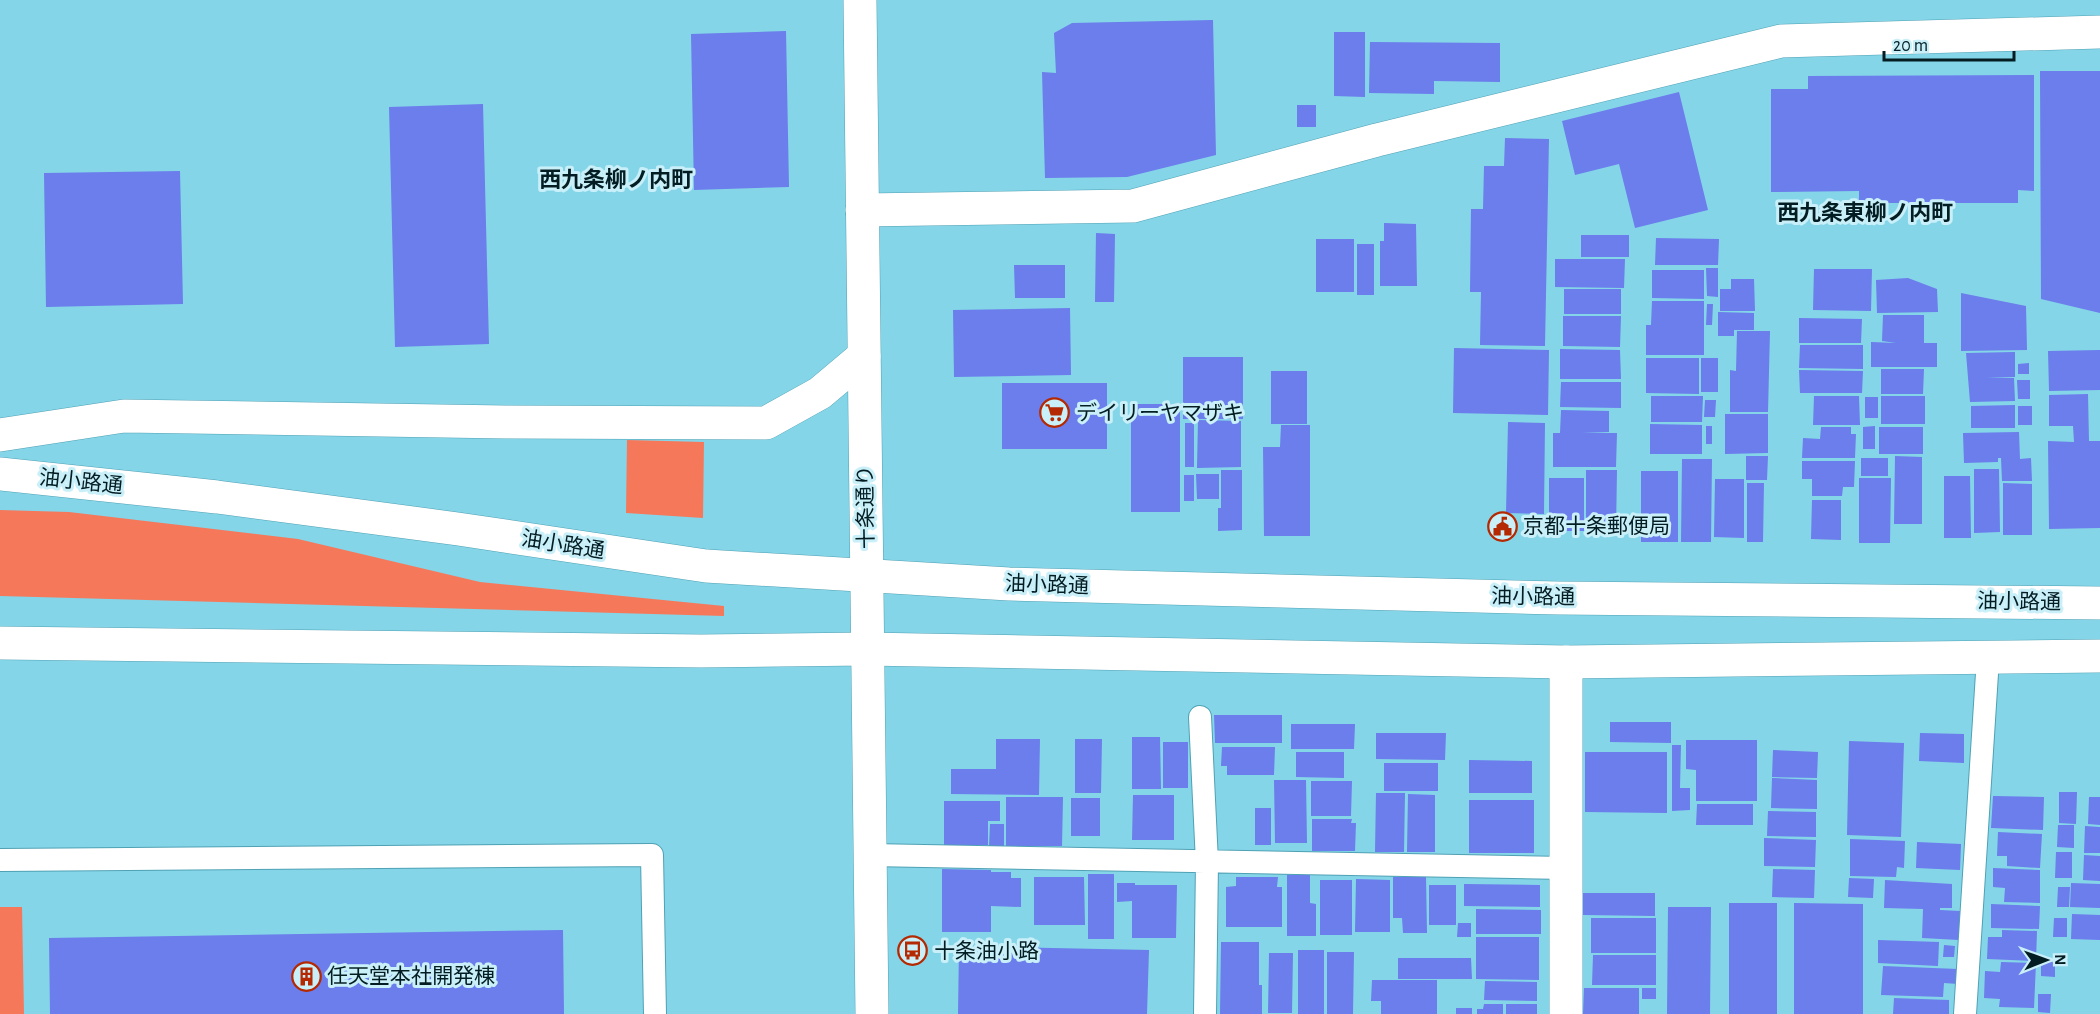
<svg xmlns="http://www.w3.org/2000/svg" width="2100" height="1014" font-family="'Alegreya Sans','Noto Sans JP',sans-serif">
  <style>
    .green { fill: #f6785b }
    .building { fill: #6c7dec }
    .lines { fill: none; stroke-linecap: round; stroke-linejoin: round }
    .service-casing { stroke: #4fa1b4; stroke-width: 24 }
    .minor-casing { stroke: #4fa1b4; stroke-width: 34 }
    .tertiary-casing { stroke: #4fa1b4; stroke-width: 34 }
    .primary-casing { stroke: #4fa1b4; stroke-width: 34 }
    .service { stroke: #fff; stroke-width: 22 }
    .minor { stroke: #fff; stroke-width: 33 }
    .tertiary { stroke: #fff; stroke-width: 33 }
    .primary { stroke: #fff; stroke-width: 33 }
    .labels { text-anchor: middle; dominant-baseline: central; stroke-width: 6; stroke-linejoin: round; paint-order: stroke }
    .poi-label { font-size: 21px; fill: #031d22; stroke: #c9eff9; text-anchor: start }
    .street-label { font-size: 21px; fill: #031d22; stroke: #c9eff9 }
    .neighbourhood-label { font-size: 22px; font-weight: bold; fill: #031d22; stroke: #c9eff9 }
  </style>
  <rect width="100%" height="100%" fill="#84d5e8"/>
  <!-- green -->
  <path class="green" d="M627 440 704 442 703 518 626 513Z
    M0 510 69 512 298 539 480 582 724 606V616L0 596Z
    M0 907H22L24 1014H0Z"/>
  <!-- building -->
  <path class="building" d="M1213 20 1216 155 1127 177 1045 178 1042 72 1056 73 1054 33 1072 23Z
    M786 31 789 187 694 190 691 34Z
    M1334 32H1365V97L1334 96Z
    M1370 42 1500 43V82L1434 81V94L1369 93Z
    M2040 71H2100V313L2041 299Z
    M2034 75V191L2018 190V203H1859V191L1771 192V89H1808V76Z
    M1679 92 1708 210 1635 228 1619 164 1575 175 1562 121Z
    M483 104 489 344 395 347 389 107Z
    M1297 105H1316V127H1297Z
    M1505 138 1549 139 1545 346 1480 345 1481 292H1470L1471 209H1483L1484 166H1504Z
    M180 171 183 304 46 307 44 173Z
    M1384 223 1416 224 1417 286H1380V241H1384Z
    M1096 233 1115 234 1114 302H1095Z
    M1581 235H1629V257H1581Z
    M1656 238 1719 239 1718 265H1655Z
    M1316 239H1354V292H1316Z
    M1357 244H1374V295H1357Z
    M1555 259H1625L1624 288 1555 287Z
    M1014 265H1065V298H1015Z
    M1706 268H1718V297L1707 296Z
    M1814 269H1872L1871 311 1813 310Z
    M1652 270H1704V299L1652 298Z
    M1908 278 1937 289 1938 312 1877 313 1876 280Z
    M1731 279H1754L1755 311H1720V289H1731Z
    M1564 289H1621V314H1564Z
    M1961 293 2026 306 2027 350 1961 351Z
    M1652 301H1704V355H1646V325H1651Z
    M1707 304H1713L1712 325H1706Z
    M1070 308 1071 375 954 377 953 310Z
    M1718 312 1754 313V330H1734V336H1718Z
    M1883 315H1924V343H1937V367H1871V342L1896 343 1882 341Z
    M1563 316H1621L1620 347 1563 346Z
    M1799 318 1862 319 1861 343H1799Z
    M1737 331H1770L1768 412H1730V370L1736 371Z
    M1800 345H1863V369L1799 368Z
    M1454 348 1549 350 1548 415 1453 413Z
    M1560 349 1620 350 1621 379H1560Z
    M2100 350V390L2049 391 2048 351Z
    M2015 352V377H1986L2014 378 2015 401 1970 402 1966 353Z
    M1183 357H1243V419H1183Z
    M1646 358H1699V394L1646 393Z
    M1701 358H1718V392H1701Z
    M2029 363V374H2018V364Z
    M1881 369H1924L1923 394H1881Z
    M1799 370 1863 371 1862 393H1800Z
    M1271 371H1307V424H1271Z
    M2017 380H2030V399H2018Z
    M1561 382H1621V408L1560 407Z
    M1002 383H1107V449H1002Z
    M2088 394 2089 441H2100V528L2049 529 2048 441 2074 442 2073 426H2049V395Z
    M1651 396H1703L1702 422H1651Z
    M1814 396H1859L1860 425H1813Z
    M1881 396H1925V424H1881Z
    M1865 397H1878V418H1865Z
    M1705 400H1716L1715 417H1704Z
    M1131 404H1180V512H1131Z
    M2015 405V428H1971V406Z
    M2018 406H2032V425H2018Z
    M1561 410 1609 411V432L1582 433H1617L1616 467H1553V433H1560Z
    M1725 414H1768V453L1725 454Z
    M1198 420 1241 421V467L1197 468Z
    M1508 422 1545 423 1544 514 1506 513Z
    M1185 423H1194V467H1185Z
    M1650 424 1702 425V454H1650Z
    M1281 425H1310V536H1264L1263 447H1280Z
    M1706 426H1712V444H1706Z
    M1875 426V449H1863V427Z
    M1821 427H1851V434H1856L1855 458H1802L1803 438 1820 439Z
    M1879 427H1923V454H1879Z
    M2019 432 2020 459 2031 458 2032 481H2002L2001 458H1998V462L1964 463 1963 433Z
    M1746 456H1768L1767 480H1746Z
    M1895 456 1922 457V524H1894Z
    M1861 458H1888V476H1861Z
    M1682 459H1712L1711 542H1681Z
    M1802 461H1855L1854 487H1843L1842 496H1812V479H1802Z
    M1974 469H1999L2000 532 1974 533Z
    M1221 470H1242V530L1218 531V508H1221Z
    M1586 470H1617L1616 532 1586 531Z
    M1641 471H1678V542H1641Z
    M1196 474H1219V499H1197Z
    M1184 475H1194V501H1184Z
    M1944 476H1970L1971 538H1944Z
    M1549 478H1584V531H1549Z
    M1859 478H1891L1890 543H1859Z
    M1715 479H1744V538L1714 537Z
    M1747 483H1764L1763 542H1747Z
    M2003 483 2032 484V535H2003Z
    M1812 500H1841V540L1811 539Z
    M1214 715H1282V743H1215Z
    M1610 722H1671V743L1610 742Z
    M1291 724H1355L1354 749H1291Z
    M1376 733H1446L1445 760 1376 759Z
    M1920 733 1964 734V763L1919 761Z
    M1132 737H1160L1161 789H1132Z
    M996 739H1040L1039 795 951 794V769H996Z
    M1075 739H1102L1101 793H1075Z
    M1686 740H1757V801H1696V770L1686 769Z
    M1849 741 1904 743 1901 837 1847 835Z
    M1163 742H1188V788H1163Z
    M1672 745H1681L1680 788H1690V810L1672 811Z
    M1222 747H1275L1274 775H1227V766H1221Z
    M1773 750 1818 752 1817 778 1772 777Z
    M1296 752H1344V778L1296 777Z
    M1585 752H1667V813L1585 812Z
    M1469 760 1532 761V793H1469Z
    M1384 763H1438V791H1384Z
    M1772 778 1817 780V809L1771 808Z
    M1274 780H1306L1307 843H1275Z
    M1311 781H1352L1351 816H1311Z
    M2059 792H2077L2076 824 2059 823Z
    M1376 793H1405L1404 852H1375Z
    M1408 794 1435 795V852H1407Z
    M1133 795H1174V840H1132Z
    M1993 796 2044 797 2043 830 1991 828Z
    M1006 797H1063L1062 846H1006Z
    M2089 797H2100V825L2088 824Z
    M1071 798H1100V836H1071Z
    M1469 800H1534V853H1469Z
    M944 801H1000V821H988V845H944Z
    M1697 804H1753V825H1696Z
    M1255 808H1271V845H1255Z
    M1768 811 1816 812V837L1767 836Z
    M1312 819H1352L1351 823H1356L1355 851H1312Z
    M990 824H1004V847H989Z
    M2058 825H2074V848L2057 847Z
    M2085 826 2100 827V853H2084Z
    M1998 832 2042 834 2040 868 2007 866V856H1997Z
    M1764 838 1816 840 1815 867 1764 866Z
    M1850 839 1905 841 1904 868 1897 867 1896 877 1850 876Z
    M1917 842 1961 844 1960 870 1916 868Z
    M2056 852H2072V878H2055Z
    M2084 855 2100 856V881L2083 880Z
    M1993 868 2040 870V903L2004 902 2005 888 1993 887Z
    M942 869 991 870V872H1011V878H1021V907L991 906V932H942Z
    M1773 869 1815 870 1814 898 1772 897Z
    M1088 874H1114V939H1088Z
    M1287 875H1310V903L1316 904V936H1287Z
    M1034 877H1084L1085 925H1034Z
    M1236 877H1278L1277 887H1282V927H1226V887L1236 886Z
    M1393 877H1426L1427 933H1403L1402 918H1393Z
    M1849 878 1874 879 1873 898 1848 897Z
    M1356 879 1390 880V932H1355Z
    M1320 880H1352V935H1320Z
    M1885 880 1952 884V908H1940V910L1960 911 1959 940 1922 938 1923 909 1884 908Z
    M1117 883H1135V885H1177L1176 938H1132V901L1117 902Z
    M2071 883 2100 884V908L2070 907Z
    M1464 884 1540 885V907L1464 906Z
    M1429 885H1456V925H1429Z
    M2058 887H2070L2069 907H2057Z
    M1583 893H1655V916L1583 915Z
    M1729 903H1777V1014H1729Z
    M1794 903 1863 904V1014H1794Z
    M1991 904 2040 906 2039 929 1991 928Z
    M1668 907H1711L1710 1014H1667Z
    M1476 909 1541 910V934H1476Z
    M2072 914 2100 915V940L2071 939Z
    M1591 918H1656V953H1591Z
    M2054 918H2067V937H2053Z
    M1458 923H1471V937H1457Z
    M563 930 564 1014H50L49 938Z
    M2002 930 2037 931 2036 961 1987 959 1988 937H2002Z
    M1476 937H1539V980L1476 979Z
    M1878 940 1939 942 1938 966 1878 963Z
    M1221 942H1259V985H1262V1014H1220Z
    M1944 945 1955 946 1954 957H1943Z
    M959 946 1149 950 1147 1014H958Z
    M1298 950H1324V1014H1298Z
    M1327 952H1354L1353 1014H1327Z
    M1269 953H1293L1292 1013H1268Z
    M1593 955H1656V985H1592Z
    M1398 958H1471L1472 979H1398Z
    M2001 962 2036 963 2034 1008 1999 1007 2000 999 1984 998 1985 971 2000 972Z
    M2041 962H2055V977L2041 976Z
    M1883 966 1958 969V984L1944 983 1943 997 1881 995Z
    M1372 980H1437V1014H1381V1001H1371Z
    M1485 981 1537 982V1001L1484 1000Z
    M1584 988H1639V1014H1583Z
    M1642 988H1656V999H1642Z
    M2038 994H2051L2050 1013 2038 1012Z
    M1894 998 1949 1000V1014H1893Z
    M1484 1004H1503V1014H1477V1009H1483Z
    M1506 1004H1537V1014H1506Z
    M1456 1008H1472V1014H1456Z"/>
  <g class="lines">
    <defs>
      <path id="service" d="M1200 717 1207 862 1205 1014
        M870 855 1566 868
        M0 860 652 855 655 1014
        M1965 1014 1988 658"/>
      <path id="minor" d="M862 210 1133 206 1377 140 1781 41 2100 32
        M1566 1014V662"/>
      <path id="tertiary" d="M0 435 124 416 505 422 766 423 820 393 864 356
        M0 474 217 497 458 529 706 566 1009 584 1558 598 2100 603
        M0 643 701 651 866 649 1566 662 2100 656"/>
      <path id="primary" d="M860 0 872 1014"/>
    </defs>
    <!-- service casing -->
    <use href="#service" class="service-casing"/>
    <!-- minor casing -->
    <use href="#minor" class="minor-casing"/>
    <!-- tertiary casing -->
    <use href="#tertiary" class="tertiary-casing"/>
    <!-- primary casing -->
    <use href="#primary" class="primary-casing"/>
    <!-- service -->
    <use href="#service" class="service"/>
    <!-- minor -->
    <use href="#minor" class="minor"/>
    <!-- tertiary -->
    <use href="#tertiary" class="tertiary"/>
    <!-- primary -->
    <use href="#primary" class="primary"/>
  </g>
  <!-- icons -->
  <defs>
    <symbol id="supermarket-ring" viewBox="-11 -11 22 22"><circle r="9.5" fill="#c9eff9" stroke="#b42901" stroke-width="1.5"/><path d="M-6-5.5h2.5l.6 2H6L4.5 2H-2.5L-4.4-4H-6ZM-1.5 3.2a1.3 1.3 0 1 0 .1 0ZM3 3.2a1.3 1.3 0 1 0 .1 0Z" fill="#b42901"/></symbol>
    <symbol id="civic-ring" viewBox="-11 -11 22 22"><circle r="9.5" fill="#c9eff9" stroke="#b42901" stroke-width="1.5"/><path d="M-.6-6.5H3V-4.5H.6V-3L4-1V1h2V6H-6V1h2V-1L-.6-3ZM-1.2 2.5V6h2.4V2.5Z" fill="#b42901"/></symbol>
    <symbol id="bus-ring" viewBox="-11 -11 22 22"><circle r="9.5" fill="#c9eff9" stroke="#b42901" stroke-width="1.5"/><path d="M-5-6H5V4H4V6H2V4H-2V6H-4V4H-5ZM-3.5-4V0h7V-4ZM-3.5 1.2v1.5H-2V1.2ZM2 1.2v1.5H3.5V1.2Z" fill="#b42901"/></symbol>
    <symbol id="building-ring" viewBox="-11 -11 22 22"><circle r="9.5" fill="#c9eff9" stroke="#b42901" stroke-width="1.5"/><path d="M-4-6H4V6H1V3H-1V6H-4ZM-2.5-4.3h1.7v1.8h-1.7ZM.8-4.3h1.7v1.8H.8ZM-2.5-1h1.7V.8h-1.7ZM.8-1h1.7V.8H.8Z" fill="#b42901"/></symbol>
  </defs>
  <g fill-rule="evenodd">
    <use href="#supermarket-ring" x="1038" y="396" width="33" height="33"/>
    <use href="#civic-ring" x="1486" y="510" width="33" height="33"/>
    <use href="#bus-ring" x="896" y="934" width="33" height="33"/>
    <use href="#building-ring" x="290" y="960" width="33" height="33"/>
  </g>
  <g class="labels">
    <!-- poi labels -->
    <g class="poi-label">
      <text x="1076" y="413">デイリーヤマザキ</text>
      <text x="1523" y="526">京都十条郵便局</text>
      <text x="934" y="951">十条油小路</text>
      <text x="327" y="976">任天堂本社開発棟</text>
    </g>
    <!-- street labels -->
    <g class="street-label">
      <text transform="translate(81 482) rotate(6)">油小路通</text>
      <text transform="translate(866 507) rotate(-91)">十条通り</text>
      <text transform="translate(563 545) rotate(9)">油小路通</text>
      <text transform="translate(1047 585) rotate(2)">油小路通</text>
      <text transform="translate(1533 597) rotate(1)">油小路通</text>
      <text transform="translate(2019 602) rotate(1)">油小路通</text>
    </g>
    <!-- neighbourhood labels -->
    <g class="neighbourhood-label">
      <text x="616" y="180">西九条柳ノ内町</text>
      <text x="1865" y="213">西九条東柳ノ内町</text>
    </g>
  </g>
  <!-- north arrow -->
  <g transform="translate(2046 960) rotate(89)" stroke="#c9eff9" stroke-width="4.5" paint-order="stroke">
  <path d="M0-4.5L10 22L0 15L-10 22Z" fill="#031d22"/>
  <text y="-9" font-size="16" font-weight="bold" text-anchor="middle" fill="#031d22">N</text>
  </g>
  <!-- scale -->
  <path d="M1884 51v9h130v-9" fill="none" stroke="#031d22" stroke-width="3"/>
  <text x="1893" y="51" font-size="18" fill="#031d22" stroke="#c9eff9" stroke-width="4.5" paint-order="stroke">20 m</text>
</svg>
